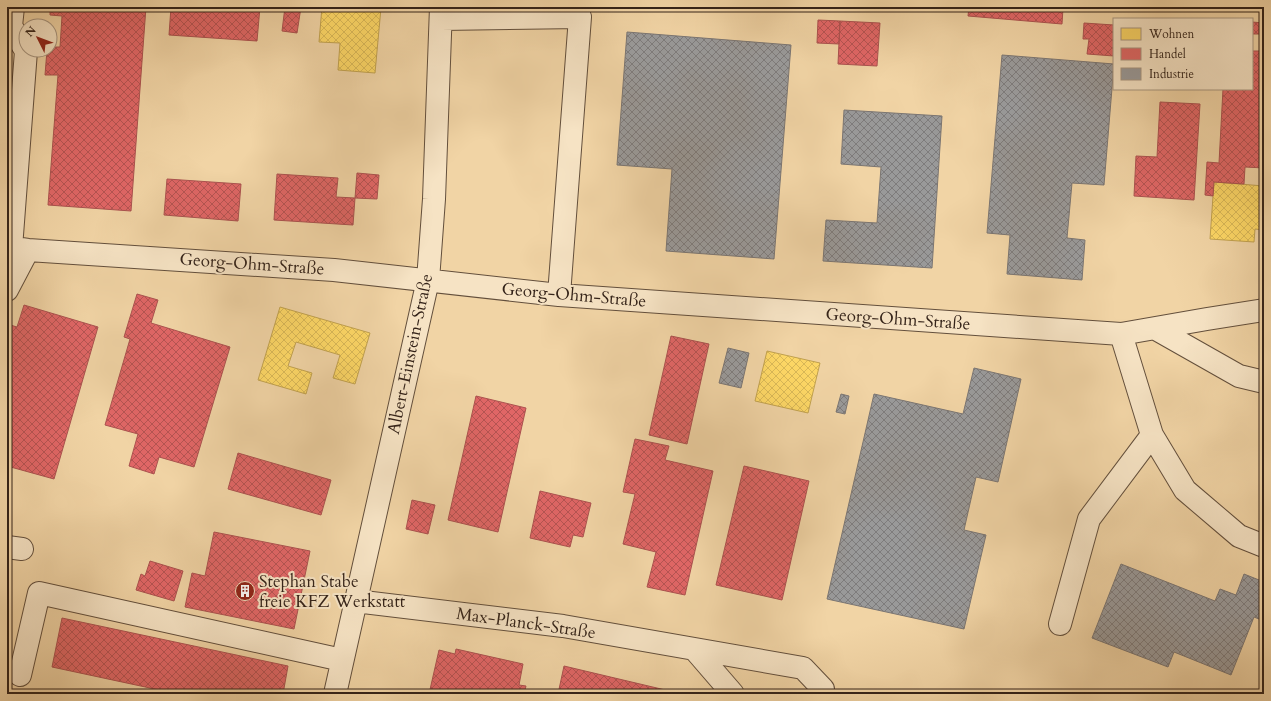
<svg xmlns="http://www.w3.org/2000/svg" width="1271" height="701" font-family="Cardo,serif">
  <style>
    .homes { fill: url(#homes-cross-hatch); stroke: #c2a24f }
    .shops { fill: url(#shops-cross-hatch); stroke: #ac524f }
    .industry { fill: url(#industry-cross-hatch); stroke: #7b7673 }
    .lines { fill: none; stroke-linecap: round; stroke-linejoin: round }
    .minor-casing { stroke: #634f3c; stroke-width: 24 }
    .minor { stroke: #f6e3c4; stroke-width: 22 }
    .labels { text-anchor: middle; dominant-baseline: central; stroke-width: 4; stroke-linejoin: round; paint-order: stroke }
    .street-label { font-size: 17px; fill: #342319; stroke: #f6e3c4 }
    .poi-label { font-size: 17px; fill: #342319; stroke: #f6e3c4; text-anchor: start }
  </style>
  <defs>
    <pattern id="homes-cross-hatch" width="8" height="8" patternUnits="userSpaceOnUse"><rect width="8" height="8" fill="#ffd966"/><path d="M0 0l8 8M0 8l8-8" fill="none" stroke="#dbba58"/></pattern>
    <pattern id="shops-cross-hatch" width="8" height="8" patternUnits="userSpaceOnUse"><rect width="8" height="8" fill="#e06666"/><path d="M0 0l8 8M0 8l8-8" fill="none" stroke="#b65453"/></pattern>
    <pattern id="industry-cross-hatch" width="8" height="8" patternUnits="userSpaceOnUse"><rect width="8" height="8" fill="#999"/><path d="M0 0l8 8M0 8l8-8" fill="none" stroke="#7e7c7c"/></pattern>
  </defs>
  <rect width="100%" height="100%" fill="#f1d4a5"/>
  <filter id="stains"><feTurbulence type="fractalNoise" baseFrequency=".005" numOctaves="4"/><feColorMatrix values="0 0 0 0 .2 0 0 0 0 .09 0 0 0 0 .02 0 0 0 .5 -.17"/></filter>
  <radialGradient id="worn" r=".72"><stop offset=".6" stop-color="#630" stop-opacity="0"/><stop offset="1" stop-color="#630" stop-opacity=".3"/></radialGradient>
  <!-- homes -->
  <path class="homes" d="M322 7 381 8 375 73 338 70 340 43 319 42Z
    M1214 182 1264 186V230L1255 229 1254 242 1210 239Z
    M280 307 370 333 355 384 333 378 340 355 296 342 288 366 312 373 306 394 258 380Z
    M767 351 820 363 808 413 755 401Z"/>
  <!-- shops -->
  <path class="shops" d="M50 7H146L131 211 48 205 58 75H45L47 50H50V47H60L62 16 50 15Z
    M171 7H260L257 41 169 35Z
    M285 7H301L297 33 282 31Z
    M969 7 1063 8 1062 24 968 16Z
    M818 20 840 21 839 44 817 43Z
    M840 21 880 23 877 66 838 64Z
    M1252 22 1264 23V34H1252Z
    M1084 23 1114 25V56L1087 54 1089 39H1083Z
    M1252 51H1264V168L1245 167 1244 184 1214 182 1213 196 1205 195 1207 162 1219 163 1223 89H1252Z
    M1160 102 1200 104 1194 200 1134 196 1136 156 1157 157Z
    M357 173 379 175 377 199 355 198Z
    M277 174 338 178 336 197 355 198 353 225 274 220Z
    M167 179 241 184 238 221 164 215Z
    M137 294 158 300 151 323 230 347 194 467 159 457 154 474 129 466 138 434 105 425 130 339 124 337Z
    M24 305 98 327 54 479 7 466V324L17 327Z
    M671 336 709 344 687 444 649 435Z
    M476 396 526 408 498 532 448 520Z
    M635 439 669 446 665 460 713 471 685 595 647 587 656 552 623 544 635 494 623 492Z
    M238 453 331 480 321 515 228 489Z
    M744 466 809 481 782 600 716 585Z
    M540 491 591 503 583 537 573 535 570 547 530 538Z
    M412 500 435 505 428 534 406 529Z
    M214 532 310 551 294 629 185 607 192 573 205 576Z
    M150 561 183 571 174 601 136 590 141 574 145 576Z
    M62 618 288 666 283 694H178L52 667Z
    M456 649 523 664 519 685 526 686 524 694H429L439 650 455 654Z
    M564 666 678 693 558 694Z"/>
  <!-- industry -->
  <path class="industry" d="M627 32 791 45 774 259 666 251 672 169 617 165Z
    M1002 55 1114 64 1104 185 1072 183 1067 238 1085 240 1082 280 1007 274 1010 235 987 233Z
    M844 110 942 116 932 268 823 261 826 220 877 223 881 167 841 164Z
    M728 348 749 353 741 388 719 383Z
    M974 368 1021 379 998 482 976 477 964 530 986 535 964 629 827 599 874 394 963 414Z
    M841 394 849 396 845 414 836 412Z
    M1121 564 1215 601 1220 589 1236 595 1244 574 1264 582V621L1254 617 1231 675 1174 652 1168 667 1092 638Z"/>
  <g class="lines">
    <defs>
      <path id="minor" d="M441 19 580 17 559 295
        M7 247 28 250 334 270 559 295 1121 334 1207 319 1264 310
        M11 248 26 51 11 26 13 7
        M7 290 28 250
        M1156 329 1239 376 1264 382
        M1121 334 1152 435 1185 490 1239 536 1264 546
        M7 547 22 549
        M355 601 563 626 803 668 823 689V694
        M1060 624 1089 519 1152 435
        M695 650 733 694
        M20 675 39 593 342 660
        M335 694 428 280 434 199 441 7"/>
    </defs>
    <!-- minor casing -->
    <use href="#minor" class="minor-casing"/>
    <!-- minor -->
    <use href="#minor" class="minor"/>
  </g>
  <!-- icons -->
  <defs>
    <symbol id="building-disc" viewBox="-11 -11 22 22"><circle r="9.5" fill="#8f2418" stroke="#f6e3c4"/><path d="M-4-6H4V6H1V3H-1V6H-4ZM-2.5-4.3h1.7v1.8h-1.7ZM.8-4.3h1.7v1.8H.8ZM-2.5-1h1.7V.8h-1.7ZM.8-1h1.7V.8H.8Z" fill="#fff"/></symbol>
  </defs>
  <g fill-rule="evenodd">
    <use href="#building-disc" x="234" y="580" width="22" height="22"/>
  </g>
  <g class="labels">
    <!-- street labels -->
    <g class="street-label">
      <text transform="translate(252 264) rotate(4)">Georg-Ohm-Straße</text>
      <text transform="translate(574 295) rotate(5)">Georg-Ohm-Straße</text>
      <text transform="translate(898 319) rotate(4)">Georg-Ohm-Straße</text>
      <text transform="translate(410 354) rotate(-78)">Albert-Einstein-Straße</text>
      <text transform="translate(526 623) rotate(8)">Max-Planck-Straße</text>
    </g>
    <!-- poi labels -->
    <g class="poi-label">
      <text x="259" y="581">Stephan Stabe<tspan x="259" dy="20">freie KFZ Werkstatt</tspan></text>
    </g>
  </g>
  <!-- margin -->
  <rect width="1271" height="701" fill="none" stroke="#f1d4a5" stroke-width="24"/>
  <rect x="8" y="8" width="1255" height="685" fill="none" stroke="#342319" stroke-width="2"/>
  <rect x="12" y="12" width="1247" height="677" fill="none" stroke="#342319"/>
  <!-- legend -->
  <rect x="1113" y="18" width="140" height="72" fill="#f6e3c4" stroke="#a89680"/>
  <rect x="1121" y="28" width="20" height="12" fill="#ffd966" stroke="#a89680"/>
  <text x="1149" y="38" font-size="12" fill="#342319">Wohnen</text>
  <rect x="1121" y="48" width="20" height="12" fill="#e06666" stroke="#a89680"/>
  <text x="1149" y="58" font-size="12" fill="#342319">Handel</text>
  <rect x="1121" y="68" width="20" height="12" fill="#999999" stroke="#a89680"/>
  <text x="1149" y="78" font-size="12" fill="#342319">Industrie</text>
  <!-- north arrow -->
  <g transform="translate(38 38) rotate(312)"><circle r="19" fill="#f6e3c4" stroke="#a89680"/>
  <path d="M0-3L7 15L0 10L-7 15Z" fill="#8f2418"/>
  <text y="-6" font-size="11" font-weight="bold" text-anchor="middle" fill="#342319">N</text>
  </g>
  <rect width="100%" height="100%" filter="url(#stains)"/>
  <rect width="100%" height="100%" fill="url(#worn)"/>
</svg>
